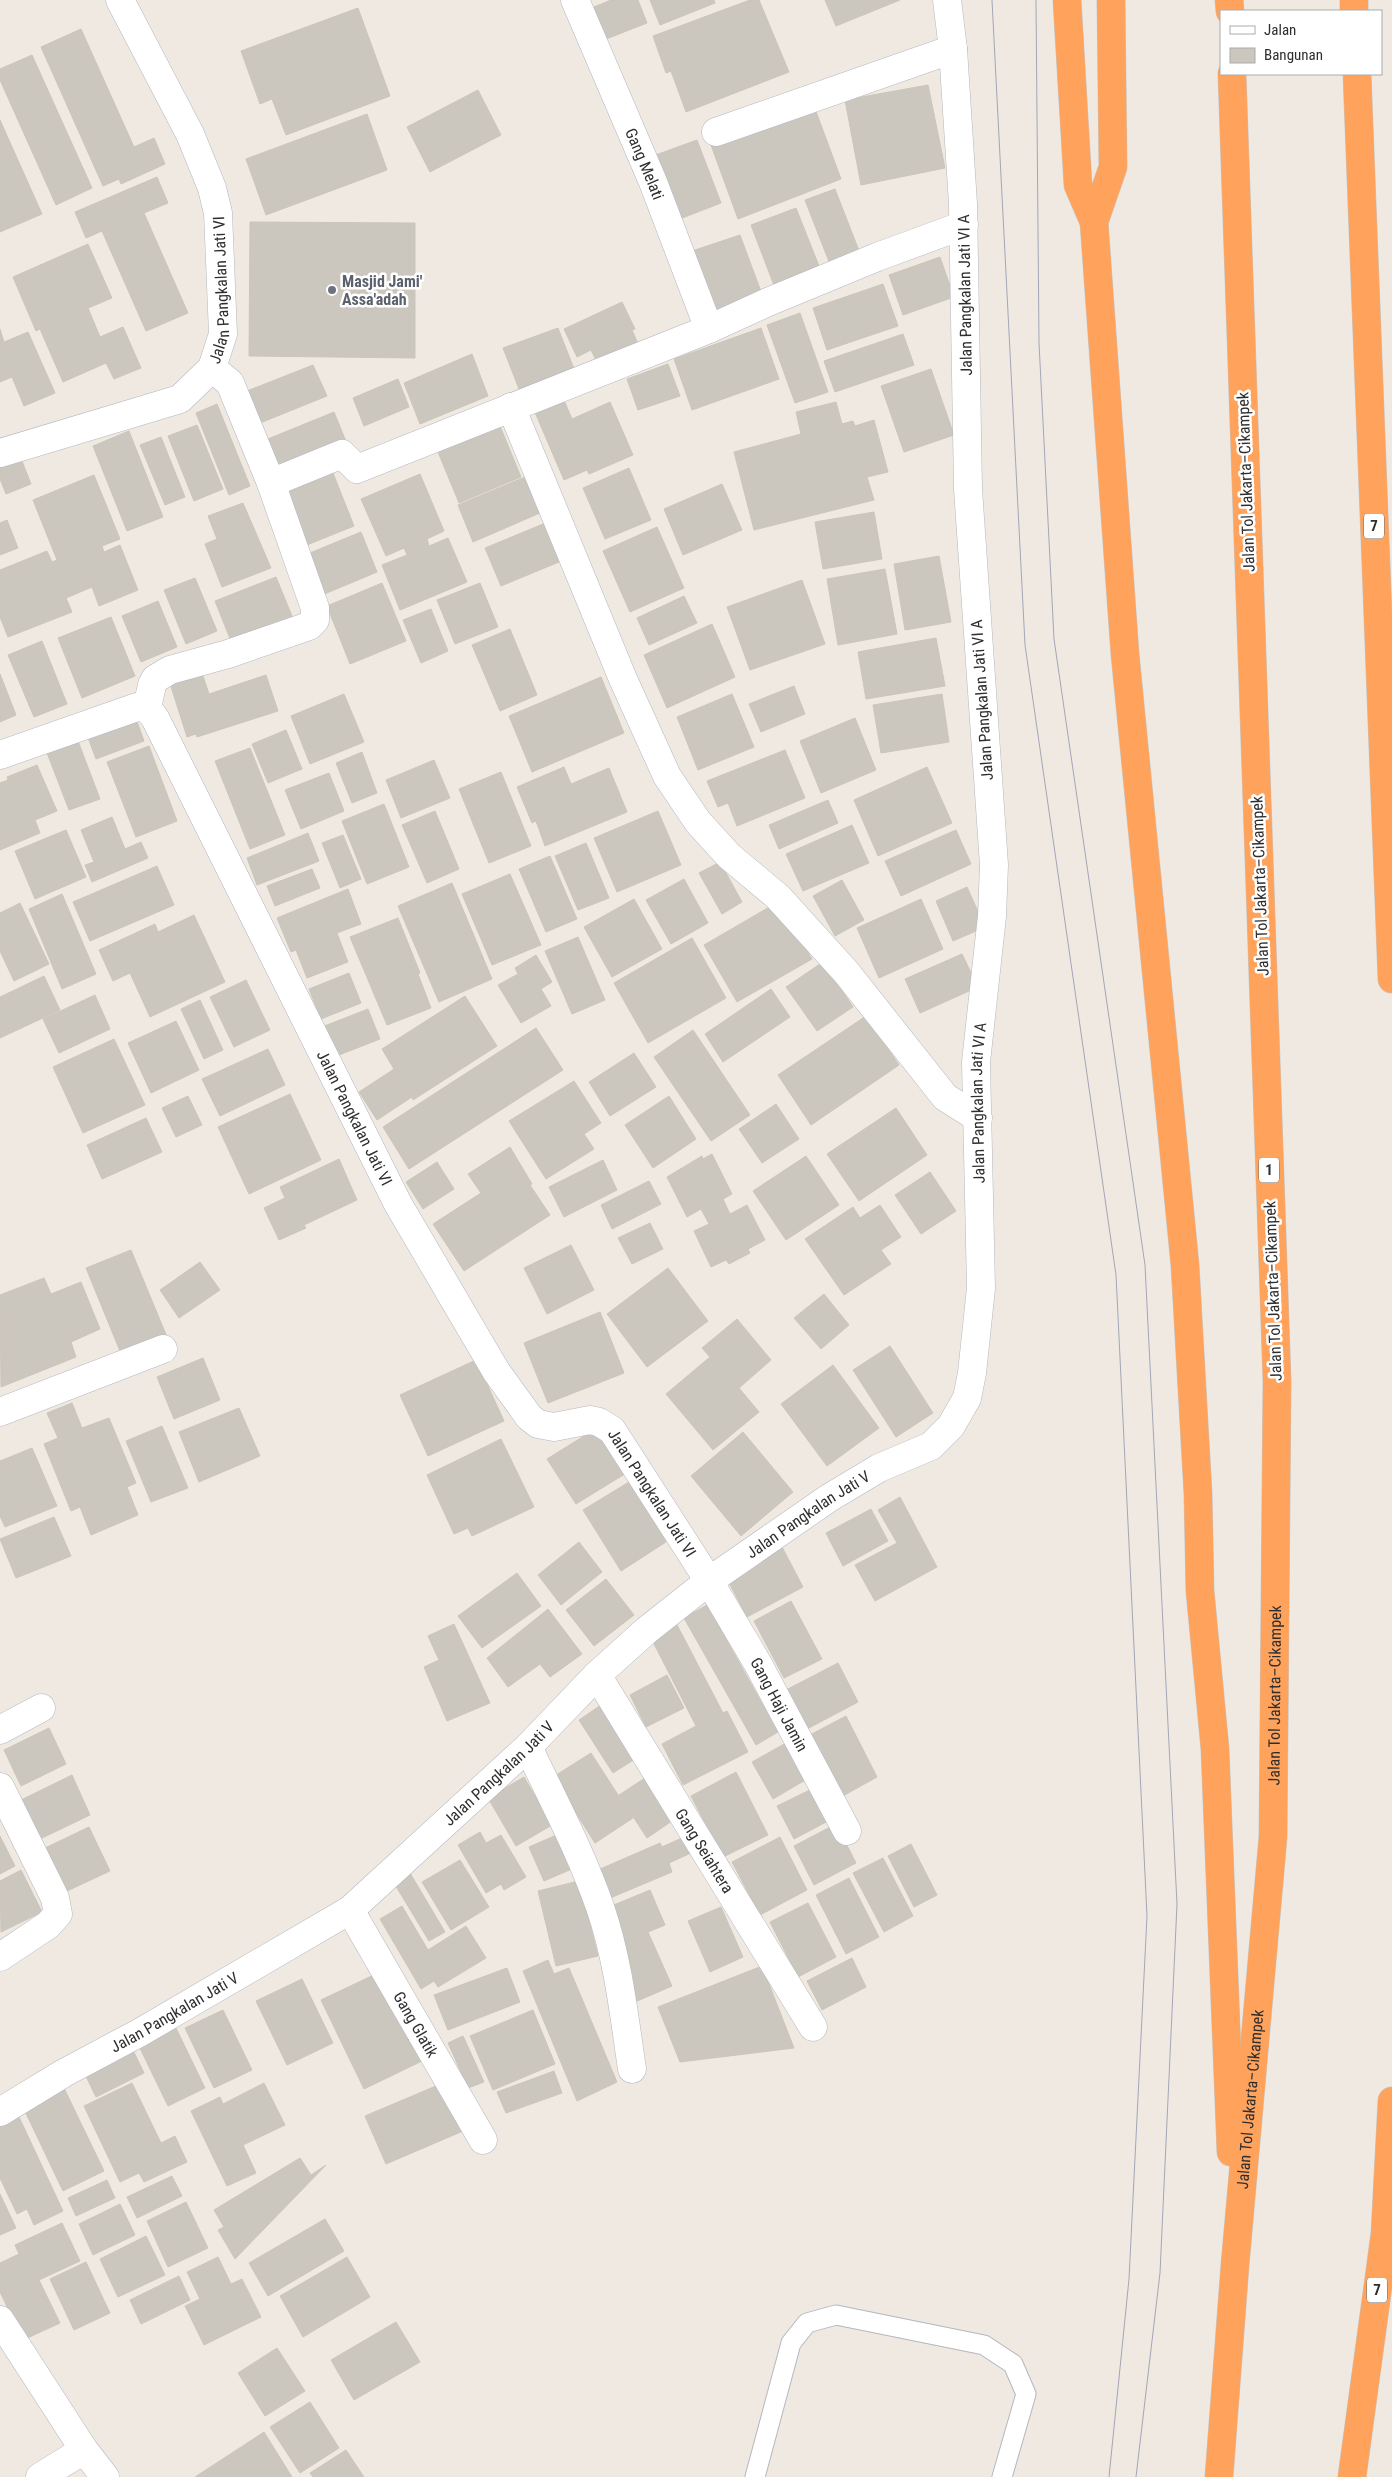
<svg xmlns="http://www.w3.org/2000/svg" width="1392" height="2477" font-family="'Roboto Condensed',sans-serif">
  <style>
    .building { fill: #cbc7bf; stroke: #cbc5ba }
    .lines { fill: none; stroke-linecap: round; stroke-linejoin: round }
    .service-casing { stroke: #b4b7c1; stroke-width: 21 }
    .minor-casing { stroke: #b4b7c1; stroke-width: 29 }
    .motorway-casing { stroke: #c9c9c9; stroke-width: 29 }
    .service { stroke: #fff; stroke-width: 19 }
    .minor { stroke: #fff; stroke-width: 28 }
    .motorway { stroke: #ffa35c; stroke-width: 28 }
    .tram { stroke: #a3a6b8; stroke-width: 1 }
    .worship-dot { fill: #6b7280; stroke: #fff; stroke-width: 2 }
    .labels { text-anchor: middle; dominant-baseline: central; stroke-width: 5; stroke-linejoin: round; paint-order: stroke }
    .shield { fill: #fff; stroke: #6d6d6d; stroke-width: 1 }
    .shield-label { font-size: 15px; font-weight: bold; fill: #2e2e2e }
    .street-label { font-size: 16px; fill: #2e2e2e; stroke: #fff }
    .worship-label { font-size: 16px; font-weight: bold; fill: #5b616d; stroke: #fff; text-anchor: start }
  </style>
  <rect width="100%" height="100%" fill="#efe9e1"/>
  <!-- building -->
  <path class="building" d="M611 0H638L647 23 601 41 589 9Z
    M650 0H714L715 3 660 25Z
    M750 0H759L789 72 686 112 671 71 666 73 653 36Z
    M825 0H900L836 26Z
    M358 8 390 96 286 135 272 99 260 104 241 51Z
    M81 29 134 147 154 138 165 164 121 184 119 179 103 186 41 47Z
    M32 55 92 188 56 205 0 80V69Z
    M928 85 945 168 861 185 845 100Z
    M478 90 501 135 430 172 407 127Z
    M814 106 841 179 738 219 711 145Z
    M367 114 387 170 266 215 246 159Z
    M0 120 42 214 0 232Z
    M697 140 721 203 677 220 653 156Z
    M157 177 168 203 144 213 188 313 146 331 102 231 86 238 75 212Z
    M835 189 863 261 833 272 805 200Z
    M796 208 821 271 775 288 751 225Z
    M250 222 415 223V358L249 356Z
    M740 235 763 297 715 315 692 251Z
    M88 244 112 298 88 308 100 337 123 327 141 368 114 379 106 363 63 382 40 329 36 331 13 277Z
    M940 257 954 297 903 315 889 275Z
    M883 284 898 326 827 350 813 308Z
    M622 302 635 329 632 330 639 346 598 364 591 350 577 357 564 329Z
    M800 313 828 392 795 403 767 325Z
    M558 328 574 369 519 389 503 348Z
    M761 328 779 379 692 410 674 359Z
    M0 329 4 342 28 332 55 393 24 406 12 377 0 382Z
    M903 334 914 365 835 392 824 361Z
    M472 354 488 396 420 424 404 383Z
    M668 364 680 396 638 410 627 379Z
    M313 365 327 396 260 423 247 391Z
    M931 369 954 435 904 452 881 386Z
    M398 379 409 407 364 426 353 398Z
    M563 398 572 419 610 402 633 455 589 474 587 470 564 480 534 410Z
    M836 402 842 424 853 421 855 426 874 420 888 472 867 477 874 500 754 530 734 452 801 434 796 412Z
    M217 404 250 486 229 495 196 413Z
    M334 412 347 444 276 473 263 441Z
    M197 425 223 489 194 501 168 436Z
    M500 426 521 477 459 503 438 452Z
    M129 431 163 517 127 531 93 446Z
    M161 437 185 497 165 505 140 445Z
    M18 451 31 484 6 494 0 479V458Z
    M629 468 651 520 605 539 583 488Z
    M333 473 354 526 307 545 284 493Z
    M420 474 444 531 427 539 429 546 448 538 467 582 400 610 382 565 407 555 404 548 386 556 361 499Z
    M94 475 120 539 102 546 104 552 120 545 138 590 99 606 92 587 66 598 72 612 8 637 0 617V570L47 551 52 562 57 560 33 500Z
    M525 477 540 513 473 542 458 505Z
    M722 484 742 530 683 555 664 509Z
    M243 503 271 568 222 587 205 544 217 539 208 516Z
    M874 512 882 559 823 569 815 522Z
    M7 520 18 548 0 555V523Z
    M543 524 559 562 501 586 485 548Z
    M657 527 684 588 630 612 603 551Z
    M361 532 377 572 322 595 305 555Z
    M939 556 951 622 905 630 894 564Z
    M885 569 897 634 838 645 827 579Z
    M276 577 294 621 233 646 215 601Z
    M195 578 217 631 186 644 164 590Z
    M802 580 825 644 750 670 727 607Z
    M382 583 406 641 350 664 327 606Z
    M480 583 498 627 455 644 437 600Z
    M684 596 697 623 649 645 637 618Z
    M158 601 177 647 141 662 122 616Z
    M431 609 448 651 421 663 403 620Z
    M111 617 135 676 82 698 58 638Z
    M712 624 735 677 667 708 644 655Z
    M510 629 537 695 500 711 472 645Z
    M936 638 945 686 866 699 858 652Z
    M42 641 67 704 34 717 8 655Z
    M199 664 209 694 266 675 278 711 197 737 196 734 187 737 167 674Z
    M0 674 16 715 0 722Z
    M601 677 624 733 532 772 509 716Z
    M794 686 805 714 761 732 749 704Z
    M344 694 364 742 310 764 291 716Z
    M732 694 754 747 698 770 677 717Z
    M942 694 949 742 881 753 873 705Z
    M134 713 144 741 96 759 86 732Z
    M855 718 876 770 821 793 800 741Z
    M286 730 302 769 268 783 252 744Z
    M75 733 100 799 69 810 44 745Z
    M149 746 177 821 136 837 107 762Z
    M250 748 285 835 250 849 215 761Z
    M785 750 805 798 737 826 728 803 718 807 707 781Z
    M362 752 377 793 352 803 336 763Z
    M434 760 450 798 401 818 386 780Z
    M37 765 57 811 35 820 40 833 0 850V783L8 780 7 777Z
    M564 767 571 784 609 768 627 812 545 846 536 821 532 823 517 787Z
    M927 767 952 823 878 856 854 800Z
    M501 772 531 846 489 863 459 789Z
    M329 773 344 811 301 829 285 790Z
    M828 800 838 823 779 849 769 825Z
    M384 804 409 867 367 884 342 821Z
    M435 811 459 869 427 883 402 825Z
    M658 811 681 865 617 892 594 838Z
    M112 817 125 849 141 842 148 858 92 882 85 865 94 862 81 830Z
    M852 825 869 863 803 891 786 854Z
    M66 830 86 877 35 899 15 851Z
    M956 830 971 864 901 896 885 861Z
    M308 833 319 861 257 885 247 858Z
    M343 835 361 879 340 888 322 843Z
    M586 843 609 898 578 910 555 856Z
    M550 856 577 919 546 932 519 869Z
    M720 862 742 902 722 914 699 873Z
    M157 866 174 905 90 941 73 902Z
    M312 869 320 888 275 906 267 886Z
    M510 874 541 945 492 965 462 894Z
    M684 879 708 923 671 944 646 900Z
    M842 880 864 920 835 936 813 896Z
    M452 883 492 979 439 1002 398 906Z
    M967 887 985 927 953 941 936 901Z
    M348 889 361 924 337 933 348 962 307 978 296 950 291 952 277 918Z
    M62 894 96 974 62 989 29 909Z
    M634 899 662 949 612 977 584 927Z
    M921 899 943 949 879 978 857 928Z
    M778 902 812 959 737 1002 704 945Z
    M20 903 49 964 14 981 0 951V913Z
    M194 915 225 982 150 1017 130 973 113 981 99 950 155 924 158 932Z
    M398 918 420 973 418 974 431 1008 387 1025 350 937Z
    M578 937 605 1000 572 1014 545 951Z
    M692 938 726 998 648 1043 614 983Z
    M962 954 978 987 920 1013 905 979Z
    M536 955 552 982 541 989 551 1006 521 1023 498 985 518 974 515 968Z
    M823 962 853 1007 817 1031 786 987Z
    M349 973 361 1003 321 1019 309 989Z
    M44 976 60 1010 0 1038V997Z
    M246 980 270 1030 234 1047 210 997Z
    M771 989 790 1017 723 1062 705 1034Z
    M95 995 110 1029 59 1053 43 1019Z
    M465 996 497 1046 413 1100 412 1097 377 1120 359 1092 394 1069 382 1049Z
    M200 1000 223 1050 204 1059 181 1009Z
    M368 1009 380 1039 334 1057 322 1027Z
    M866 1016 899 1065 811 1125 778 1075Z
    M176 1021 199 1070 151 1093 128 1043Z
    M536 1028 563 1070 409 1169 383 1127Z
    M693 1030 750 1115 711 1141 654 1057Z
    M114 1039 145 1105 83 1133 53 1067Z
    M268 1049 285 1085 220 1116 202 1079Z
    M634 1053 656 1087 610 1116 589 1082Z
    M574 1081 601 1123 584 1134 594 1149 546 1179 509 1121Z
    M290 1094 321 1160 249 1194 218 1127Z
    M188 1096 202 1125 176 1137 162 1108Z
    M669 1096 696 1139 653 1168 625 1125Z
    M776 1104 799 1139 762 1163 739 1129Z
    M896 1108 927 1155 859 1201 827 1154Z
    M146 1118 162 1152 102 1179 87 1145Z
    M510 1147 532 1184 530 1185 550 1215 464 1271 433 1224 481 1193 468 1174Z
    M712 1154 732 1194 723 1199 730 1214 747 1205 765 1240 748 1249 750 1253 729 1264 726 1260 711 1267 694 1231 709 1224 701 1209 687 1217 667 1177 702 1156 703 1159Z
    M806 1156 839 1205 786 1240 753 1191Z
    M339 1159 357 1200 304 1225 306 1228 279 1240 264 1208 285 1198 280 1187Z
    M603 1160 617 1190 564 1217 549 1187Z
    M437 1162 454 1189 423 1209 406 1182Z
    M930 1172 956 1211 921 1234 895 1195Z
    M649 1181 661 1204 612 1229 601 1205Z
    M880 1205 901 1237 881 1250 891 1264 844 1295 805 1239 853 1207 860 1218Z
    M650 1223 663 1249 632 1264 618 1238Z
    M571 1245 594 1290 547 1314 524 1268Z
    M131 1250 167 1337 122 1356 86 1268Z
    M200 1262 220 1290 179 1318 160 1290Z
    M668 1268 708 1321 647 1367 607 1314Z
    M44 1278 51 1294 81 1282 100 1329 71 1342 76 1357 1 1387 0 1295Z
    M824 1294 849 1325 821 1349 794 1318Z
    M600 1312 624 1373 548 1403 524 1343Z
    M737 1319 771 1360 739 1388 759 1412 713 1450 666 1394 710 1357 702 1348Z
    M890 1346 933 1413 896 1437 853 1370Z
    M203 1358 220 1400 174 1419 157 1377Z
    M476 1360 504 1421 428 1456 400 1395Z
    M833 1365 879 1428 827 1466 781 1404Z
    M72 1403 82 1428 109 1418 136 1483 127 1487 138 1515 91 1535 80 1507 71 1511 44 1444 58 1438 47 1413Z
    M239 1408 260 1456 199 1482 179 1432Z
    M162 1426 188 1488 151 1502 126 1441Z
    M600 1426 628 1472 576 1504 547 1459Z
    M743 1432 793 1492 741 1536 691 1476Z
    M501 1439 534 1507 472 1536 468 1528 454 1534 427 1475Z
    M32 1448 57 1506 5 1527 0 1516V1461Z
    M629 1482 666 1542 621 1571 583 1510Z
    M900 1497 937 1567 875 1601 855 1565 897 1543 878 1510Z
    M871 1509 888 1541 843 1566 826 1533Z
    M54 1517 71 1556 16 1578 0 1539Z
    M579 1542 602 1572 561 1605 538 1575Z
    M781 1545 803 1587 747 1617 725 1575Z
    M517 1573 541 1606 482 1648 458 1616Z
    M606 1579 634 1615 594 1646 566 1610Z
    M791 1601 822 1659 784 1678 754 1621Z
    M707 1605 778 1732 756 1745 684 1618Z
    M548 1609 582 1654 550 1677 540 1664 508 1687 487 1658Z
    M675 1621 723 1713 727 1711 748 1752 683 1785 662 1744 696 1726 649 1634Z
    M454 1624 490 1703 447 1721 424 1667 439 1660 428 1636Z
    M838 1663 858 1702 807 1729 786 1690Z
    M667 1675 684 1708 646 1727 630 1695Z
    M604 1703 638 1757 613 1773 579 1720Z
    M846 1716 877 1777 841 1797 808 1736Z
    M49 1728 66 1764 21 1786 4 1750Z
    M786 1743 807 1779 773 1799 752 1762Z
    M591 1753 633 1818 595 1843 553 1777Z
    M736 1772 768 1835 723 1857 691 1796Z
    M72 1775 90 1815 40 1839 21 1800Z
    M524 1777 552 1825 516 1846 488 1798Z
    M645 1778 672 1821 647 1838 619 1795Z
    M814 1788 830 1820 794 1839 777 1806Z
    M836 1824 856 1863 814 1885 794 1846Z
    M89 1827 110 1871 67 1891 45 1848Z
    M480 1832 486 1843 501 1835 526 1877 504 1890 501 1884 486 1893 458 1845Z
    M559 1834 574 1868 544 1881 529 1847Z
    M0 1836 15 1866 0 1874Z
    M684 1837 691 1853 669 1863 672 1872 610 1898 598 1870 660 1843 662 1847Z
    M780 1837 807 1890 760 1915 732 1862Z
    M911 1844 937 1895 914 1907 888 1856Z
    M883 1858 913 1916 884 1932 853 1873Z
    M460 1860 489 1907 451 1930 422 1882Z
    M21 1870 42 1912 1 1932 0 1881Z
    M410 1873 445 1932 429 1941 394 1883Z
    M849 1878 879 1937 846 1954 816 1895Z
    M579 1881 598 1956 556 1966 538 1891Z
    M650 1890 665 1925 648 1932 672 1986 635 2002 609 1907Z
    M808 1903 836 1957 798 1977 770 1922Z
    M402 1906 428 1950 466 1926 486 1958 438 1987 434 1981 421 1989 380 1919Z
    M721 1907 743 1957 710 1972 688 1921Z
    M852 1958 866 1987 822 2010 807 1981Z
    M548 1960 554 1974 569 1968 617 2082 577 2101 523 1971Z
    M762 1966 794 2048 680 2062 658 2007Z
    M507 1968 520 2002 448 2030 434 1995Z
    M382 1971 424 2060 364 2089 321 2000Z
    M302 1979 333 2043 287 2065 256 2001Z
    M223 2010 252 2070 214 2088 185 2028Z
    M533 2010 555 2064 493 2090 470 2036Z
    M175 2026 205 2088 168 2106 138 2044Z
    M463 2036 484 2082 468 2088 448 2043Z
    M130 2044 144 2073 96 2097 81 2066Z
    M554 2071 562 2093 506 2113 497 2092Z
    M132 2083 161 2143 175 2136 187 2162 144 2182 139 2173 120 2182 84 2106Z
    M264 2083 285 2125 243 2145 256 2173 227 2186 191 2111 220 2097 223 2104Z
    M443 2083 463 2131 386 2164 365 2116Z
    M63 2086 104 2171 63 2191 22 2105Z
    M19 2117 63 2211 34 2225 27 2209 17 2214 0 2178V2126Z
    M300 2158 311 2175 326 2165 235 2259 218 2230 224 2227 214 2210Z
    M172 2176 182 2196 137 2218 127 2197Z
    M107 2180 115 2198 76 2216 68 2198Z
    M0 2194 16 2228 0 2235Z
    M186 2202 208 2248 168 2267 147 2221Z
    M120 2204 135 2235 93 2255 79 2224Z
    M325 2219 344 2251 268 2296 249 2263Z
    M62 2223 80 2261 39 2280 60 2323 23 2340 0 2292V2263L19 2254 15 2245Z
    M146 2236 165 2275 118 2297 100 2259Z
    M218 2257 231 2284 242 2279 261 2317 204 2345 185 2306 200 2299 187 2272Z
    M347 2257 370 2297 303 2337 280 2296Z
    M86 2262 110 2313 74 2330 50 2279Z
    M179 2276 190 2300 141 2324 130 2300Z
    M396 2322 420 2362 354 2400 331 2360Z
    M277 2348 305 2391 265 2416 238 2373Z
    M310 2402 339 2448 300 2473 270 2427Z
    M264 2432 292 2477H195Z
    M346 2450 364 2477H313L310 2473Z"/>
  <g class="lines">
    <defs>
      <path id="service" d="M755 2477 791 2343 807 2323 836 2315 984 2345 1013 2364 1026 2394 1002 2477"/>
      <g id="minor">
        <path id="s1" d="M575 0 653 182 709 329"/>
        <path d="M716 132 953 49"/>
        <path d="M511 407 623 679 667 776 698 822 729 856 778 897 846 972 945 1097 978 1118"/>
        <path id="s2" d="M0 453 180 399 212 368 223 334 218 213 212 188 190 134 120 0"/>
        <path d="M271 483 342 454 357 469 709 329 768 302 877 257 964 225"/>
        <path d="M147 708 152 685 155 679 170 670 228 654 309 626 315 620V608L271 483 230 383 212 368"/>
        <path id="s3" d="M0 755 137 707 147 708 155 718 398 1204 496 1371 529 1417 538 1424 554 1427 590 1420 599 1422 612 1430 709 1581 758 1664 847 1831"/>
        <path d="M0 1412 163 1349"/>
        <path id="s4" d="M597 1675 813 2027"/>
        <path d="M0 1730 41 1708"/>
        <path d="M528 1747C553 1800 581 1852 600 1907 618 1959 624 2015 632 2069"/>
        <path d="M0 1787 55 1898 58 1914 48 1925 0 1957"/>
        <path id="s5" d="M350 1910 483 2140"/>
        <path id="s6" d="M0 2112 64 2073 139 2033 350 1910 528 1747 597 1675 647 1630 709 1581 829 1498 879 1468 931 1446 951 1426 967 1398 972 1373 981 1288 976 1062 992 916 994 865 968 489 963 204 953 49 947 0"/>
        <path d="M0 2320 84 2450 105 2477"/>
        <path d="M40 2477 84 2450"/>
      </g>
      <g id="motorway">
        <path d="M1067 0 1078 185 1094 222 1125 654 1185 1265 1198 1494 1200 1591 1215 1749 1231 2152"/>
        <path d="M1229 0 1230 11"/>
        <path d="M1354 0V11"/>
        <path d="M1357 74 1392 979"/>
        <path d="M1094 222 1113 167 1111 0"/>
        <path id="s7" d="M1219 2477 1235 2265 1273 1837 1277 1381 1232 74"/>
        <path d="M1352 2477 1385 2234 1392 2101"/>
      </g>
    </defs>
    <!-- service casing -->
    <use href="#service" class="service-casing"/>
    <!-- minor casing -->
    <use href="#minor" class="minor-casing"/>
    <!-- motorway casing -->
    <use href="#motorway" class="motorway-casing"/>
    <!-- service -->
    <use href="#service" class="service"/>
    <!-- minor -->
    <use href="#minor" class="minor"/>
    <!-- motorway -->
    <use href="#motorway" class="motorway"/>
    <!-- tram -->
    <path class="tram" d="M992 0 1025 645 1116 1275 1147 1916 1129 2279 1109 2477
      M1036 0 1039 343 1054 639 1145 1265 1177 1904 1160 2273 1136 2477"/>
  </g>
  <!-- markers -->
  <circle class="worship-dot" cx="332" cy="290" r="5"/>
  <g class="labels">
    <!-- shield labels -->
    <g class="shield">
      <rect x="1364" y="513.5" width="20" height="25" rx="4"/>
      <rect x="1259" y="1157.5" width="20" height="25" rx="4"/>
      <rect x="1367" y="2277.5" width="20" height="25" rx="4"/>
    </g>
    <g class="shield-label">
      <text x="1374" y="526">7</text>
      <text x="1269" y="1170">1</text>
      <text x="1377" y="2290">7</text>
    </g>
    <!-- street labels -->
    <g class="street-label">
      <text stroke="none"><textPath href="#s1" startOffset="178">Gang Melati</textPath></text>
      <text stroke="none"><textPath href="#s2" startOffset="312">Jalan Pangkalan Jati VI</textPath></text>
      <text transform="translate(965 295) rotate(-91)">Jalan Pangkalan Jati VI A</text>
      <text transform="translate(1246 482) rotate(-92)">Jalan Tol Jakarta–Cikampek</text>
      <text transform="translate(982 700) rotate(-94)">Jalan Pangkalan Jati VI A</text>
      <text transform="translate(1260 886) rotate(-92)">Jalan Tol Jakarta–Cikampek</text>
      <text stroke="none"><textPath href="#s6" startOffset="1509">Jalan Pangkalan Jati VI A</textPath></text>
      <text stroke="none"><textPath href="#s3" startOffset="615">Jalan Pangkalan Jati VI</textPath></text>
      <text transform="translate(1273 1291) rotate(-92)">Jalan Tol Jakarta–Cikampek</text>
      <text stroke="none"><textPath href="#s3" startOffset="1125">Jalan Pangkalan Jati VI</textPath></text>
      <text stroke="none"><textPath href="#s6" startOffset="1011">Jalan Pangkalan Jati V</textPath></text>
      <text stroke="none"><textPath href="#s7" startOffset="784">Jalan Tol Jakarta–Cikampek</textPath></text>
      <text stroke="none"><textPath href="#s3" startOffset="1372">Gang Haji Jamin</textPath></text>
      <text stroke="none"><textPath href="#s6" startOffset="606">Jalan Pangkalan Jati V</textPath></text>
      <text stroke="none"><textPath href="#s4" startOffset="206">Gang Seiahtera</textPath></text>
      <text stroke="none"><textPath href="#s6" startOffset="201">Jalan Pangkalan Jati V</textPath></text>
      <text stroke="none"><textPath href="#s5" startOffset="132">Gang Glatik</textPath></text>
      <text stroke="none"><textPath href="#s7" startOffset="379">Jalan Tol Jakarta–Cikampek</textPath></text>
    </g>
    <!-- worship labels -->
    <g class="worship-label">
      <text x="342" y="281">Masjid Jami'<tspan x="342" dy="18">Assa'adah</tspan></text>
    </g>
  </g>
  <!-- legend -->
  <rect x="1220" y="10" width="162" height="65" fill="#ffffff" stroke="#ababab"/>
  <rect x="1230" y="26" width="25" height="8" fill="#ffffff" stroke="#ababab"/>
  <text x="1264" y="35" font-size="15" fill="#2e2e2e">Jalan</text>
  <rect x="1230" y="48" width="25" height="15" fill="#cbc7bf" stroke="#ababab"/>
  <text x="1264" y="60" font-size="15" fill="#2e2e2e">Bangunan</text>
</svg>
